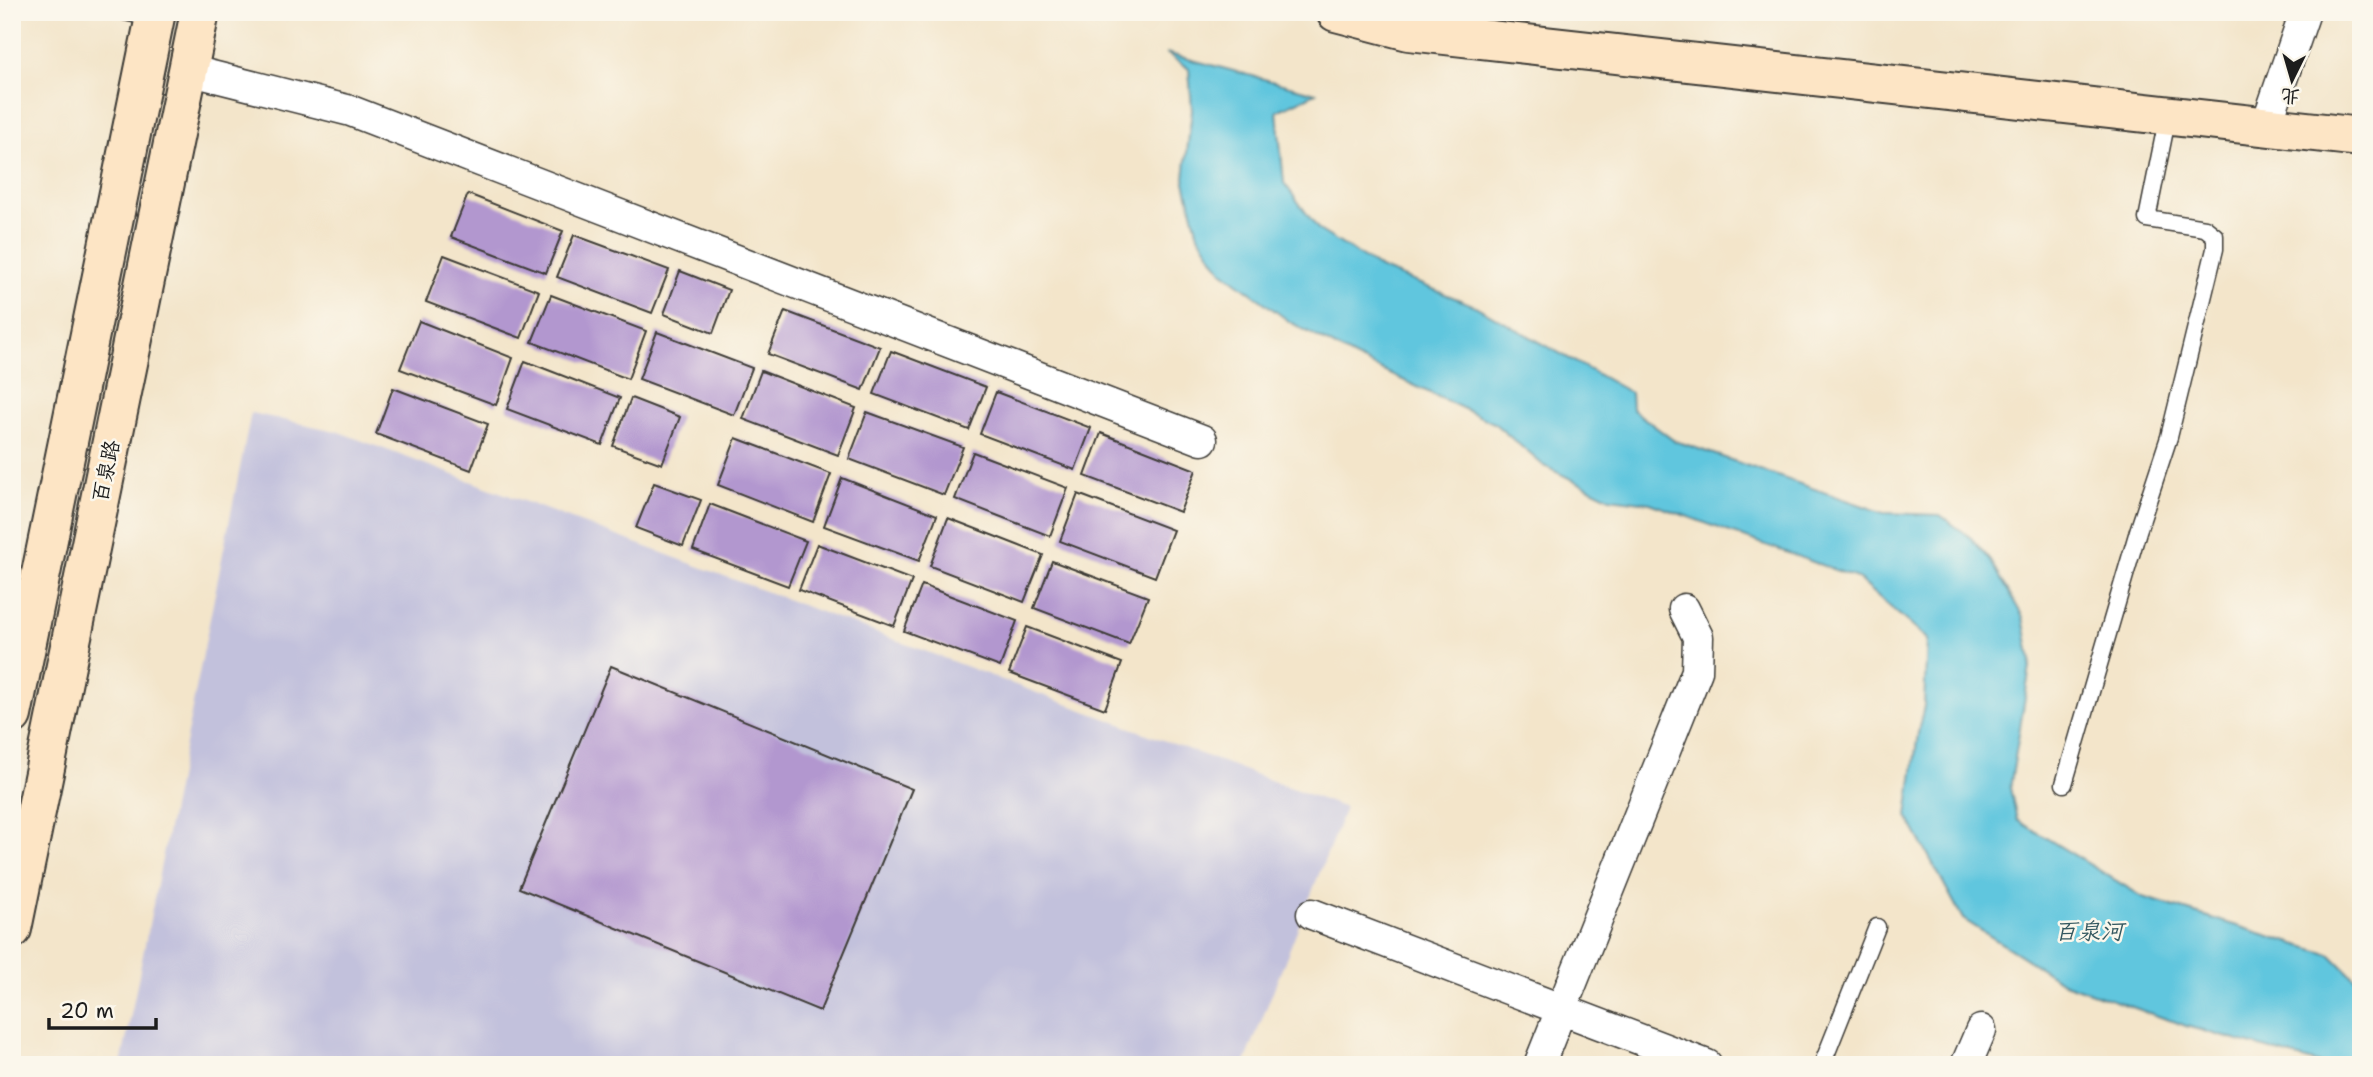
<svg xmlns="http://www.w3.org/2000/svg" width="2373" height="1077" font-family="'Shantell Sans','LXGW WenKai TC',sans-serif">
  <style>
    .industrial { fill: #c2c1dc }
    .water { fill: #61c6de; stroke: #3e717d; stroke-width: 2 }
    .building { fill: #b297cf }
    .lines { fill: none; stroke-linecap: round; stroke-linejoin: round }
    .lane-casing { stroke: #3c3a36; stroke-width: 19 }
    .street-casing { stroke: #3c3a36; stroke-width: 33 }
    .secondary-casing { stroke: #3c3a36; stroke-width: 42 }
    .lane { stroke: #fff; stroke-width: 16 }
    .street { stroke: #fff; stroke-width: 30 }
    .secondary { stroke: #fde5c5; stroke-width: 38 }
    .labels { text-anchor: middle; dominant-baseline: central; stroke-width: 5; stroke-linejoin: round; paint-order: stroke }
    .street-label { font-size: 21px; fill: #1c1c1c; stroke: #fbf7ec }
    .water-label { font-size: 23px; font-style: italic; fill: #345860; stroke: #fbf7ec }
  </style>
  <rect width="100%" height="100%" fill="#fbf7ec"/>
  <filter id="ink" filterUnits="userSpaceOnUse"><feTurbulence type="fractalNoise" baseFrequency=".0143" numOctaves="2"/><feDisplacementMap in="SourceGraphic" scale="14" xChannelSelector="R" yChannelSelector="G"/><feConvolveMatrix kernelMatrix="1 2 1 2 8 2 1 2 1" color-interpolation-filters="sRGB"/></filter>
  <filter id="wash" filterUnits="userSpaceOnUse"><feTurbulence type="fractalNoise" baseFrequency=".00686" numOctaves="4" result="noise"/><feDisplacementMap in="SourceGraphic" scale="28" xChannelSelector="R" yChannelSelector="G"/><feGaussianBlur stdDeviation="1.57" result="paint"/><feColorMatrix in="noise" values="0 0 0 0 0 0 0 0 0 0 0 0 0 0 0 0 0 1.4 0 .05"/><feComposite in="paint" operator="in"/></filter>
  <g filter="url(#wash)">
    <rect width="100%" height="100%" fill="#f3e5ca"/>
    <!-- industrial -->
    <path class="industrial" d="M251 413 336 431 1345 808 1244 1065H121Z"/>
    <!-- water -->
    <path class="water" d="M1166 53 1316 93 1277 111 1284 183 1319 230 1380 268 1475 306 1631 393 1632 409 1673 440 1884 513 1940 515 1971 538 1991 561 2023 617 2031 661 2010 788 2017 820 2143 897 2331 955 2361 985V1065H2324L2186 1026 2064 983 1963 919 1907 816 1918 733 1924 706 1927 639 1857 578 1650 503 1610 498 1544 466 1494 423 1354 357 1290 322 1222 271 1198 235 1184 178 1192 110 1189 69Z"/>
    <g id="blocks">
      <!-- building -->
      <path class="building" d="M468 194 563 231 546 273 451 237Z
        M574 235 669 270 652 313 557 277Z
        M444 255 539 291 521 338 426 302Z
        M680 271 729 290 713 333 664 314Z
        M551 295 646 331 628 379 532 342Z
        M785 311 880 347 863 390 768 354Z
        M419 321 513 358 496 405 400 369Z
        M657 332 752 368 734 415 639 379Z
        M891 351 986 387 969 430 874 394Z
        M525 361 620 398 602 445 507 409Z
        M761 371 856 408 838 455 743 419Z
        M393 388 488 424 471 470 376 434Z
        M996 392 1091 428 1075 470 980 434Z
        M631 398 680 417 662 464 613 446Z
        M867 412 963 447 944 495 849 459Z
        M1101 433 1196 470 1180 512 1085 476Z
        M736 438 831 474 813 522 718 485Z
        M973 452 1068 488 1050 536 955 499Z
        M842 478 937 515 919 561 824 526Z
        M654 483 701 500 683 546 636 528Z
        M1078 494 1173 530 1155 577 1060 541Z
        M710 504 806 541 788 586 693 550Z
        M948 518 1043 555 1024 602 930 566Z
        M817 544 912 580 894 626 799 590Z
        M1052 561 1148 597 1129 644 1034 608Z
        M922 585 1017 621 1000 667 904 631Z
        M1027 627 1122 663 1105 709 1009 673Z
        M611 666 912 789 820 1011 519 888Z"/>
    </g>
  </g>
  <g filter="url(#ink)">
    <use href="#blocks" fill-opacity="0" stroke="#3c3a36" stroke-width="2"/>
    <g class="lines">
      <defs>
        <path id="lane" d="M125 12 155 19
          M2064 784 2138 531 2169 437 2215 249V236L2205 228 2147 219 2168 115
          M1822 1065 1877 927"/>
        <path id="street" d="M188 70 351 111 1202 440
          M2266 126 2305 12
          M1312 914 1707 1065
          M1539 1065 1697 671 1698 637 1684 609
          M1966 1065 1981 1030"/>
        <path id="secondary" d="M1336 12 1409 31 2361 137
          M12 715 156 12
          M12 929 200 12"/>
      </defs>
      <!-- lane casing -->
      <use href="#lane" class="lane-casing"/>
      <!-- street casing -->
      <use href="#street" class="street-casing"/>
      <!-- secondary casing -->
      <use href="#secondary" class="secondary-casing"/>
      <!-- lane -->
      <use href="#lane" class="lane"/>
      <!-- street -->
      <use href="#street" class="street"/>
      <!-- secondary -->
      <use href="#secondary" class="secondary"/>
    </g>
  </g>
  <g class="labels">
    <!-- street labels -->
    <g class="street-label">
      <text transform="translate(106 471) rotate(-78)">百泉路</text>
    </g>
    <!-- water labels -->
    <g class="water-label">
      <text x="2089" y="931">百泉河</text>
    </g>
  </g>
  <!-- margin -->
  <rect width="2373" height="1077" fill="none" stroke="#fbf7ec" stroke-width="42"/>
  <!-- north arrow -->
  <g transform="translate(2292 80) rotate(185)" stroke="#fbf7ec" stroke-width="5" paint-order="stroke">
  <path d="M0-5L12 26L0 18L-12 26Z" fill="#1c1c1c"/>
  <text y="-10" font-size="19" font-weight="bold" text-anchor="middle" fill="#1c1c1c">北</text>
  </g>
  <!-- scale -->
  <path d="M49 1018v10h107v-10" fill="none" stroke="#1c1c1c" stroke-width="3.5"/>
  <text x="60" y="1018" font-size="21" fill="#1c1c1c" stroke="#fbf7ec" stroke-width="5" paint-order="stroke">20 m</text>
</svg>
